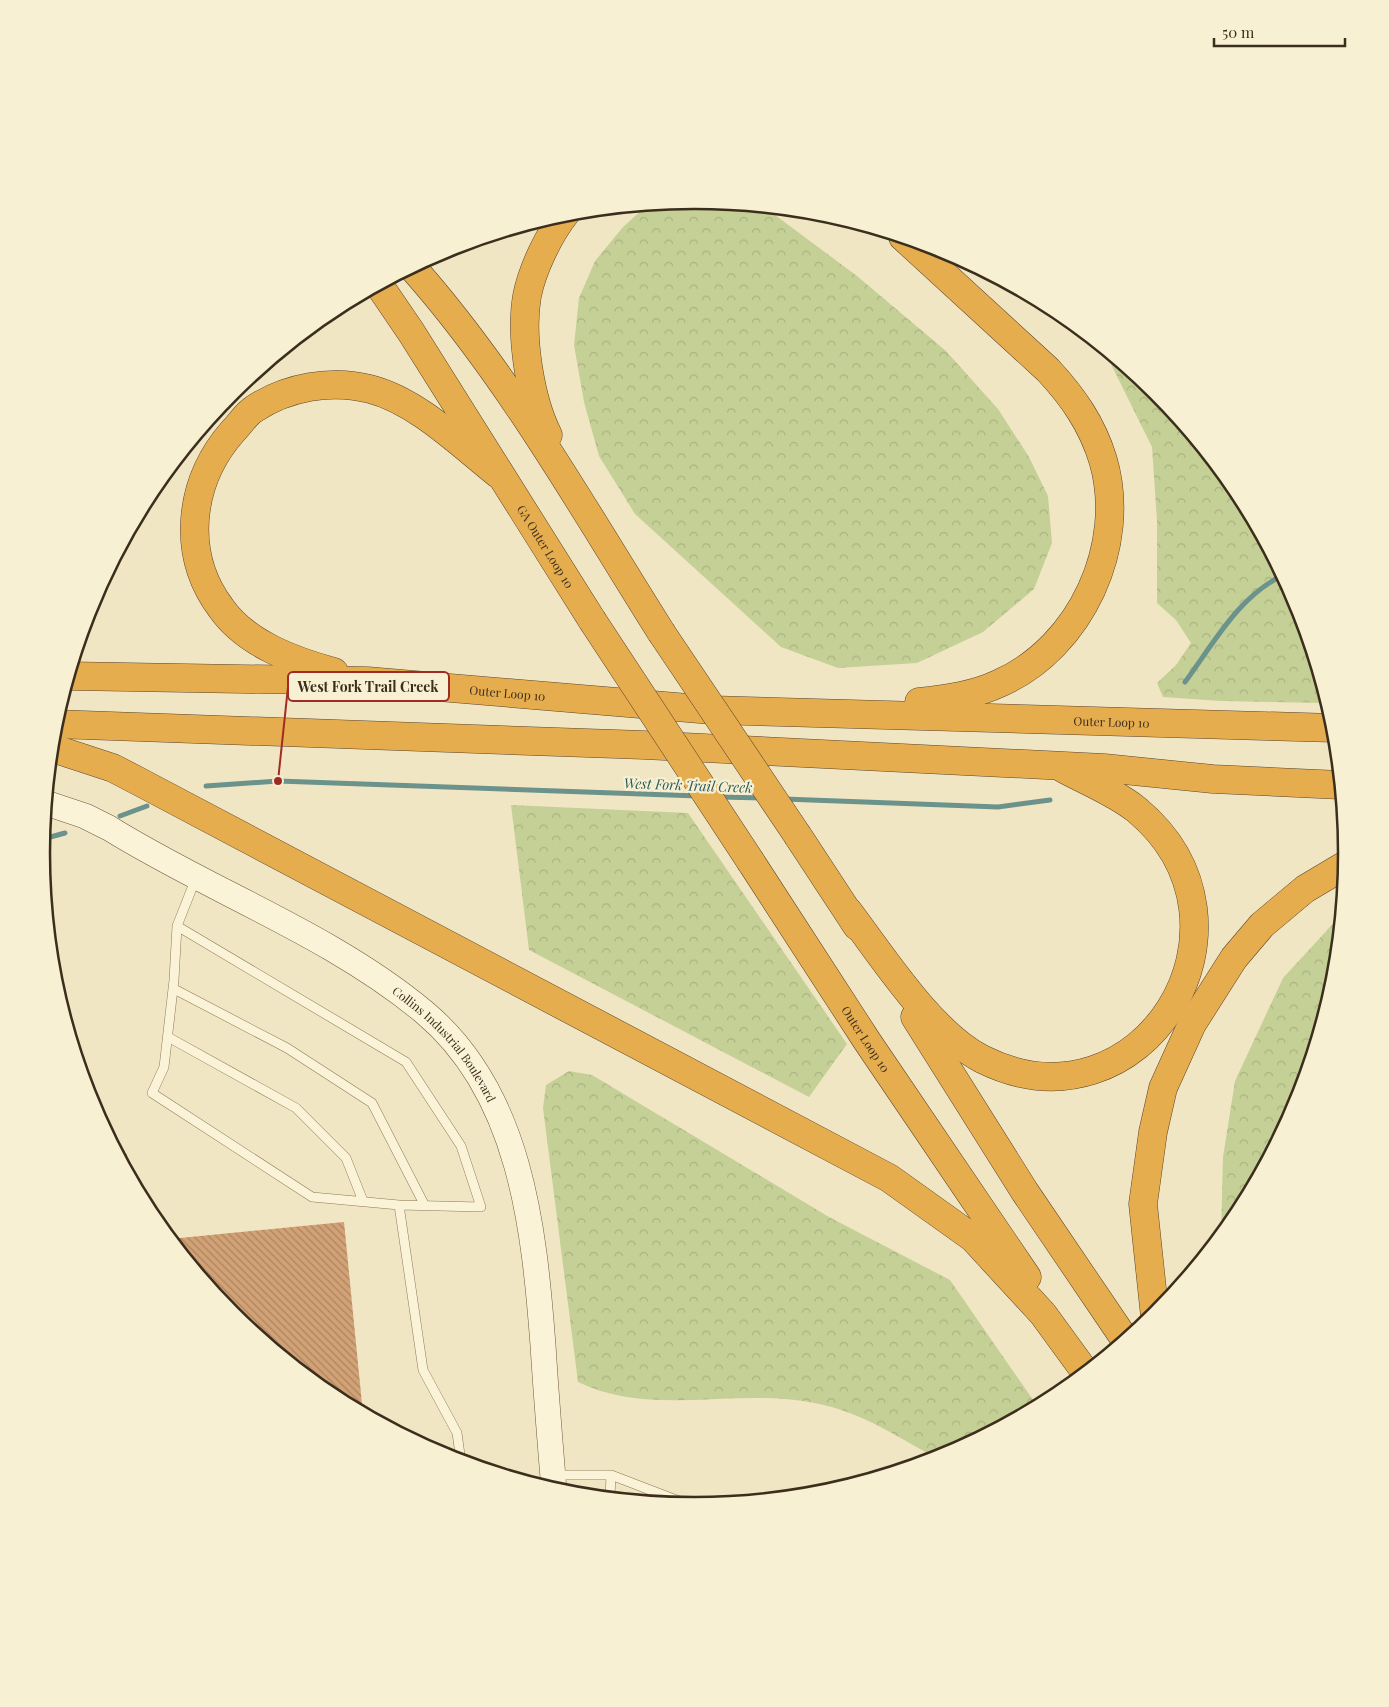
<svg xmlns="http://www.w3.org/2000/svg" width="1389" height="1707" font-family="'Playfair Display',serif">
  <style>
    .forest { fill: url(#forest-crowns) }
    .lines { fill: none; stroke-linecap: round; stroke-linejoin: round }
    .stream { stroke: #6b938c; stroke-width: 5 }
    .building { fill: url(#building-back-hatch) }
    .lane-casing { stroke: #8d7858; stroke-width: 10 }
    .secondary-casing { stroke: #6f583b; stroke-width: 26 }
    .highway-casing { stroke: #5a452d; stroke-width: 29 }
    .lane { stroke: #fbf3d7; stroke-width: 9 }
    .secondary { stroke: #fbf3d7; stroke-width: 25 }
    .highway { stroke: #e6ad4e; stroke-width: 28 }
    .highway-bridge-casing { stroke: #5a452d; stroke-width: 29; stroke-linecap: butt }
    .highway-bridge { stroke: #e6ad4e; stroke-width: 28 }
    .labels { text-anchor: middle; dominant-baseline: central; stroke-width: 4.5; stroke-linejoin: round; paint-order: stroke }
    .street-label { font-size: 12px; fill: #3c2e1d; stroke: #f8f0d3 }
    .water-label { font-size: 14px; font-style: italic; fill: #2b5c5c; stroke: #f8f0d3 }
    .rim { fill: none; stroke: #3c2e1d; stroke-width: 2.5 }
    .leader { fill: none; stroke: #a02b24; stroke-width: 2 }
    .callout-dot { fill: #a02b24; stroke: #f8f0d3; stroke-width: 2 }
    .callout { fill: #f8f0d3; stroke: #a02b24; stroke-width: 2 }
    .callout-label { font-size: 14px; text-anchor: middle; font-weight: bold; fill: #3c2e1d }
  </style>
  <defs>
    <pattern id="forest-crowns" width="20" height="18" patternUnits="userSpaceOnUse" patternTransform="scale(1.25)"><rect width="20" height="18" fill="#c5d096"/><path d="M2 6a3 3 0 1 1 6 0M12 15a3 3 0 1 1 6 0" fill="none" stroke="#aab381"/></pattern>
    <pattern id="building-back-hatch" width="6" height="6" patternUnits="userSpaceOnUse" patternTransform="scale(1.25)"><rect width="6" height="6" fill="#d2a276"/><path d="M-1 5l2 2M0 0l6 6M5-1l2 2" fill="none" stroke="#ac8460"/></pattern>
  </defs>
  <rect width="100%" height="100%" fill="#f1e6c3"/>
  <!-- forest -->
  <path class="forest" d="M695 200 742 205 775 215 857 276 946 351 998 409 1029 457 1048 496 1052 543 1034 589 983 632 917 663 838 668 781 647 635 514 599 456 584 402 574 345 579 298 595 261 623 227 645 207Z
    M1074 324 1157 392 1238 491 1298 604 1328 703 1221 701 1163 697 1157 683 1176 665 1191 643 1176 620 1157 603V521L1152 447 1105 352Z
    M511 805 688 813 847 1044 809 1097 529 950Z
    M1342 914 1335 981 1298 1104 1237 1217 1221 1237 1223 1157 1235 1081 1283 978Z
    M569 1071 592 1075 829 1217 950 1280 1038 1407 938 1459C890 1433 858 1409 803 1401 728 1390 648 1416 578 1382L543 1108 546 1085Z"/>
  <g class="lines">
    <!-- stream -->
    <path class="stream" d="M1185 682C1214 643 1238 597 1283 575
      M206 786 278 781 698 796
      M719 797 763 798
      M784 799 998 807 1050 800
      M120 816 147 806
      M43 839 65 833"/>
  </g>
  <!-- building -->
  <path class="building" d="M117 1153 127 1154 125 1167Z
    M344 1222 363 1414 331 1396 232 1315 170 1239Z"/>
  <g class="lines">
    <defs>
      <path id="lane" d="M196 878 177 926 406 1062 461 1146 481 1207 399 1205 423 1370 457 1433 461 1462
        M177 926 174 980 164 1067 152 1093 312 1197 399 1205
        M174 989 287 1048 372 1103 425 1206
        M168 1037 296 1108 346 1158 363 1201
        M555 1475H611L692 1506
        M610 1498 611 1475"/>
      <g id="secondary">
        <path id="s1" d="M46 803 85 816 109 828C210 891 332 935 424 1012 521 1093 534 1228 543 1345 546 1394 550 1442 554 1490"/>
      </g>
      <g id="highway">
        <path d="M903 237 1048 370C1073 397 1092 424 1103 460 1128 545 1081 647 1000 683 975 695 947 699 919 702"/>
        <path d="M412 267C509 376 584 510 661 632"/>
        <path id="s2" d="M379 285 411 332 592 620"/>
        <path d="M548 435C530 399 520 336 527 296 532 270 549 234 566 213"/>
        <path d="M334 672C294 661 246 644 221 608 180 553 189 481 233 431 240 424 246 414 254 409 287 387 331 379 370 389 417 401 460 444 498 474"/>
        <path id="s3" d="M69 676 367 681 712 710 1335 728"/>
        <path d="M55 724 644 745 1104 768 1213 779 1341 785"/>
        <path d="M52 748 113 768 138 781 889 1178 973 1238 1043 1314 1086 1373"/>
        <path d="M798 836 857 926"/>
        <path id="s4" d="M751 862 867 1041 1027 1277"/>
        <path d="M848 911C883 957 931 1033 982 1059 1142 1139 1274 925 1137 810 1116 793 1088 782 1064 769"/>
        <path d="M915 1017 1025 1192 1126 1341"/>
        <path d="M1155 1317 1143 1204 1153 1132 1163 1088 1192 1024 1234 958 1262 925 1305 889 1347 864"/>
      </g>
    </defs>
    <!-- lane casing -->
    <use href="#lane" class="lane-casing"/>
    <!-- secondary casing -->
    <use href="#secondary" class="secondary-casing"/>
    <!-- highway casing -->
    <use href="#highway" class="highway-casing"/>
    <!-- lane -->
    <use href="#lane" class="lane"/>
    <!-- secondary -->
    <use href="#secondary" class="secondary"/>
    <!-- highway -->
    <use href="#highway" class="highway"/>
    <defs>
      <path id="highway-bridge" d="M592 620 751 862
        M661 632 798 836"/>
    </defs>
    <!-- highway-bridge casing -->
    <use href="#highway-bridge" class="highway-bridge-casing"/>
    <!-- highway-bridge -->
    <use href="#highway-bridge" class="highway-bridge"/>
  </g>
  <g class="labels">
    <!-- street labels -->
    <g class="street-label">
      <text stroke="none"><textPath href="#s2" startOffset="310">GA Outer Loop 10</textPath></text>
      <text stroke="none"><textPath href="#s3" startOffset="439">Outer Loop 10</textPath></text>
      <text stroke="none"><textPath href="#s3" startOffset="1044">Outer Loop 10</textPath></text>
      <text stroke="none"><textPath href="#s4" startOffset="211">Outer Loop 10</textPath></text>
      <text stroke="none"><textPath href="#s1" startOffset="471">Collins Industrial Boulevard</textPath></text>
    </g>
    <!-- water labels -->
    <g class="water-label">
      <text transform="translate(688 785) rotate(2)">West Fork Trail Creek</text>
    </g>
  </g>
  <!-- crop -->
  <path d="M0 0H1389V1707H0ZM50 853a644 644 0 1 1 1288 0a644 644 0 1 1-1288 0Z" fill="#f8f0d3" fill-rule="evenodd"/>
  <path class="rim" d="M50 853a644 644 0 1 1 1288 0a644 644 0 1 1-1288 0Z"/>
  <!-- callouts -->
  <path class="leader" d="M278 781L288 687"/>
  <circle class="callout-dot" cx="278" cy="781" r="5"/>
  <rect class="callout" x="288" y="672" width="161" height="29" rx="5"/>
  <g class="callout-label">
    <text x="368" y="692">West Fork Trail Creek</text>
  </g>
  <!-- scale -->
  <path d="M1214 38v8h131v-8" fill="none" stroke="#3c2e1d" stroke-width="2.5"/>
  <text x="1222" y="38" font-size="15" fill="#3c2e1d" stroke="#f8f0d3" stroke-width="4" paint-order="stroke">50 m</text>
</svg>
